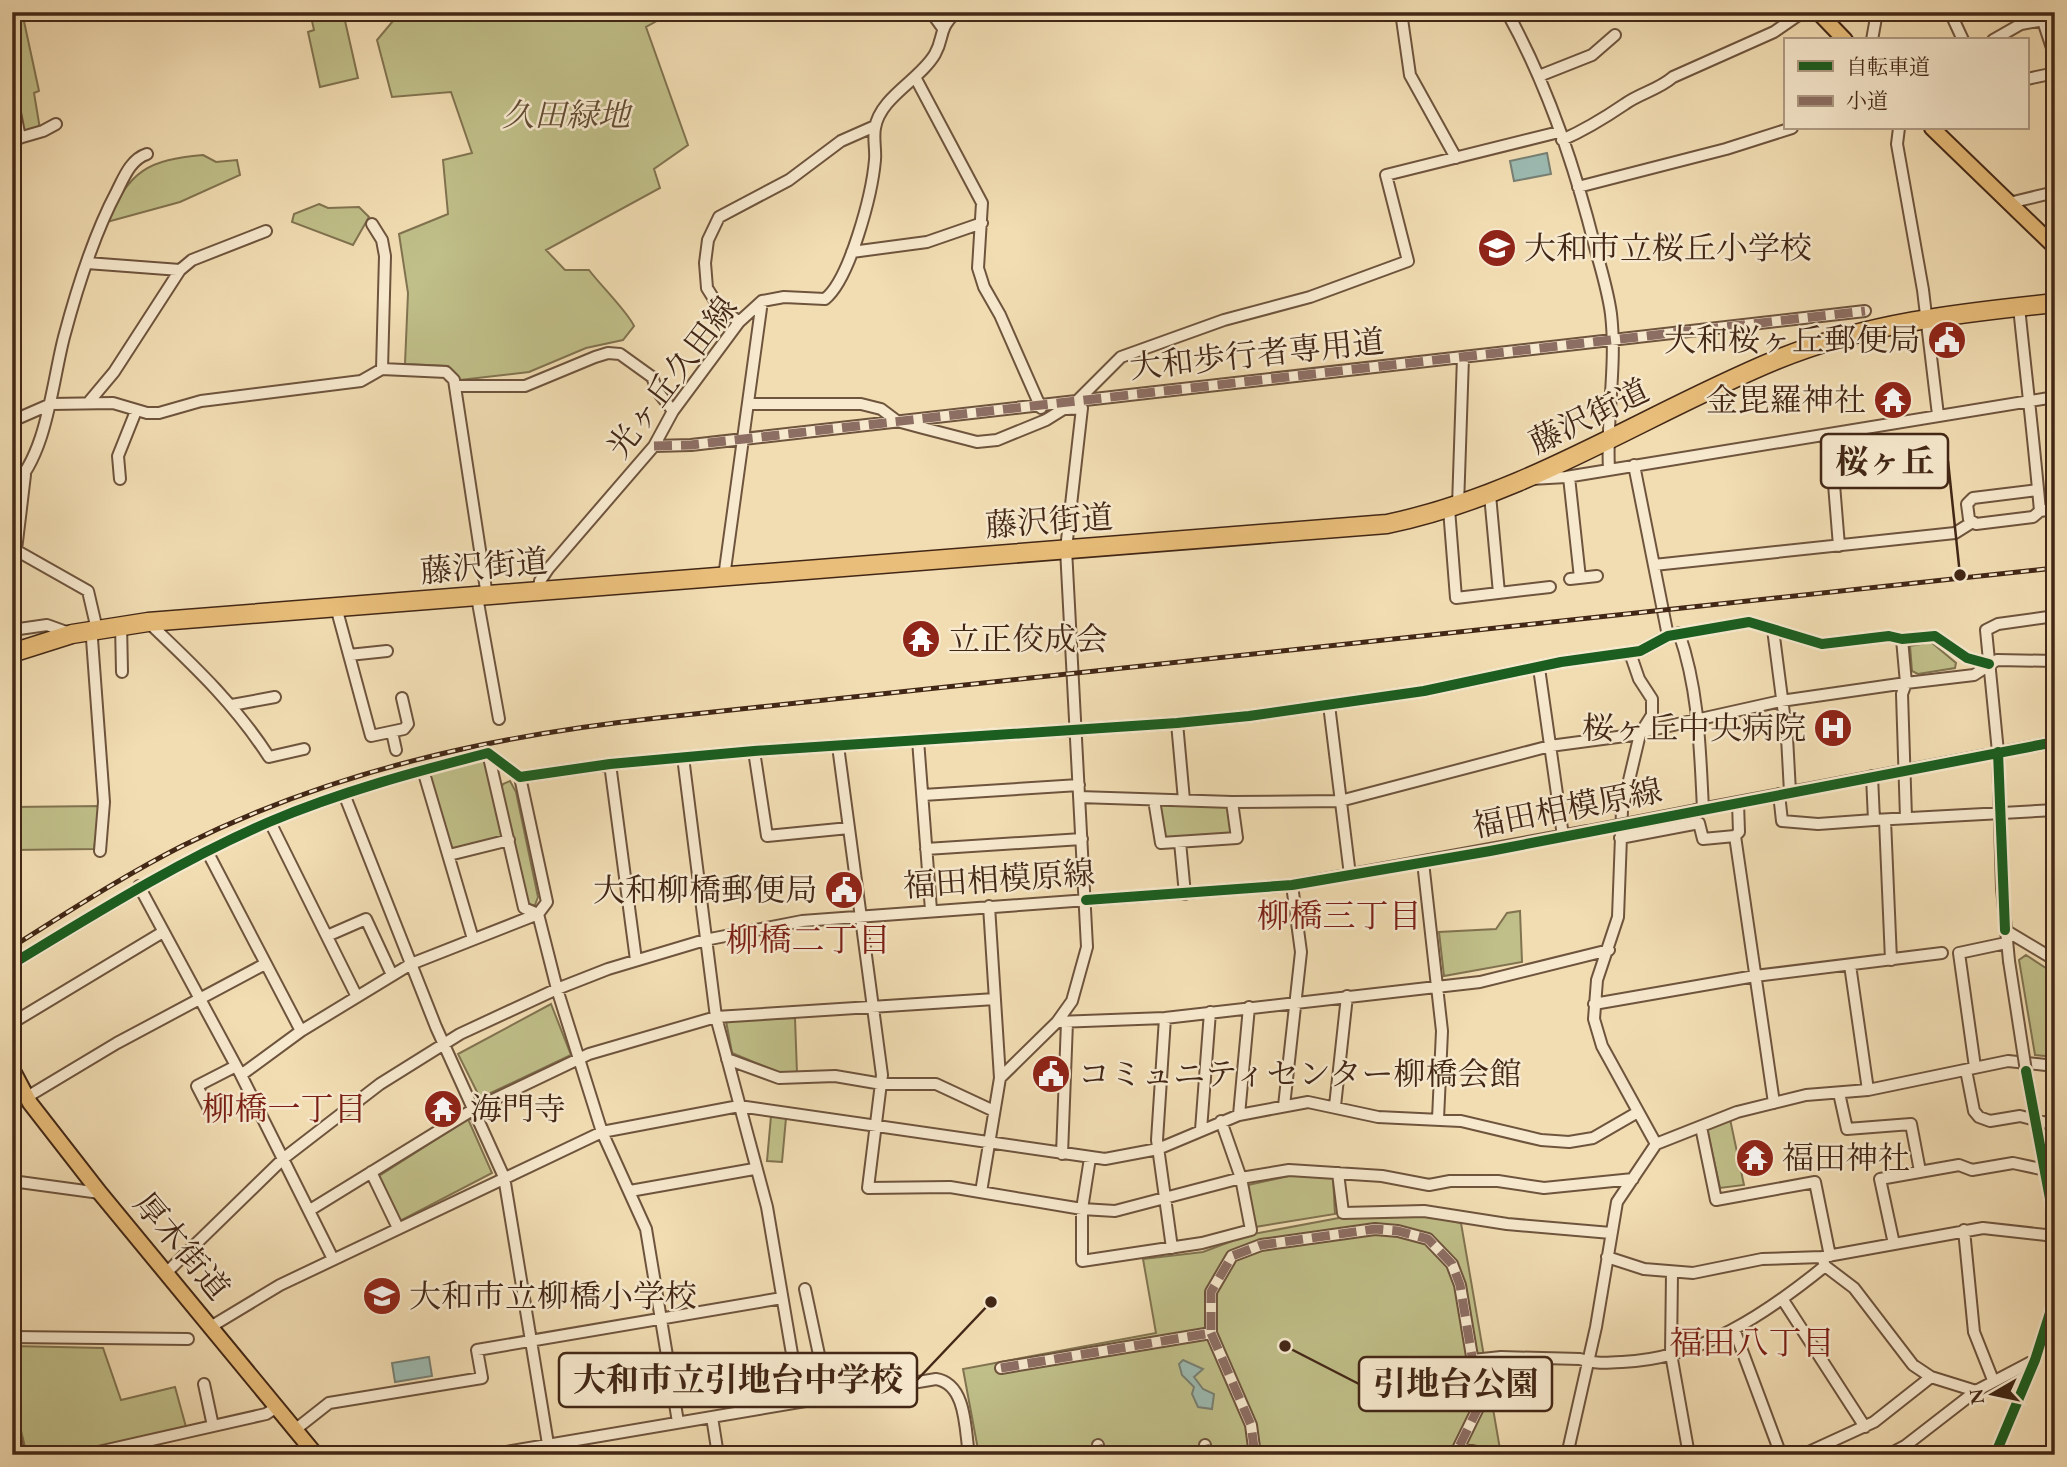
<svg xmlns="http://www.w3.org/2000/svg" width="2067" height="1467" font-family="'EB Garamond','Noto Serif JP',serif">
  <style>
    .green { fill: #c0bf89; stroke: #817350; stroke-width: 2 }
    .water { fill: #9cbbb2; stroke: #788074; stroke-width: 2 }
    .lines { fill: none; stroke-linecap: round; stroke-linejoin: round }
    .minor-casing { stroke: #6e543d; stroke-width: 14 }
    .major-casing { stroke: #422716; stroke-width: 18 }
    .highway-casing { stroke: #422716; stroke-width: 21 }
    .minor { stroke: #f7e9ce; stroke-width: 10 }
    .major { stroke: #e9be7a; stroke-width: 14 }
    .highway { stroke: #e9be7a; stroke-width: 18 }
    .rail-casing { stroke: #422716; stroke-width: 5 }
    .rail { stroke: #f7e9ce; stroke-width: 2.5; stroke-dasharray: 8; stroke-linecap: butt }
    .minor-bridge-casing { stroke: #6e543d; stroke-width: 14; stroke-linecap: butt }
    .minor-bridge { stroke: #f7e9ce; stroke-width: 10 }
    .quiet { stroke: #8d6e63; stroke-width: 9; stroke-dasharray: 18 9; stroke-linecap: butt }
    .cycleway-casing { stroke: #f7e9ce; stroke-width: 15 }
    .cycleway { stroke: #1b5e20; stroke-width: 10 }
    .labels { text-anchor: middle; dominant-baseline: central; stroke-width: 5; stroke-linejoin: round; paint-order: stroke }
    .park-label { font-size: 32px; font-style: italic; fill: #624d33; stroke: #f7e9ce }
    .poi-label { font-size: 32px; fill: #422716; stroke: #f7e9ce; text-anchor: start }
    .street-label { font-size: 32px; fill: #422716; stroke: #f7e9ce }
    .neighbourhood-label { font-size: 33px; fill: #7a1f14; stroke: #f7e9ce }
    .leader { fill: none; stroke: #422716; stroke-width: 2.5 }
    .callout-dot { fill: #422716; stroke: #f7e9ce; stroke-width: 2.5 }
    .callout { fill: #f7e9ce; stroke: #422716; stroke-width: 2.5 }
    .callout-label { font-size: 33px; text-anchor: middle; font-weight: bold; fill: #422716 }
  </style>
  <rect width="100%" height="100%" fill="#f2ddb3"/>
  <filter id="stains"><feTurbulence type="fractalNoise" baseFrequency=".00286" numOctaves="4"/><feColorMatrix values="0 0 0 0 .2 0 0 0 0 .09 0 0 0 0 .02 0 0 0 .5 -.17"/></filter>
  <radialGradient id="worn" r=".72"><stop offset=".6" stop-color="#630" stop-opacity="0"/><stop offset="1" stop-color="#630" stop-opacity=".3"/></radialGradient>
  <!-- green -->
  <path class="green" d="M12 12H22L39 91 34 93 40 129 23 134 12 78Z
    M310 12H343L358 78 320 87 308 32 314 30Z
    M418 12H673L646 27 688 145 654 169 660 188 546 250 565 270H589C601 286 627 311 634 326L623 340 586 348 529 372 460 380 448 366 405 364 408 293 399 234 448 214 443 160 472 153 451 92 392 97 377 40 398 15Z
    M203 155 216 162 237 160 240 175 180 202 107 222C130 170 148 160 203 155Z
    M319 204 328 208 359 207 369 217 353 245 292 222 294 214Z
    M1931 642 1956 663 1955 668 1918 674 1912 671 1910 646Z
    M488 753 509 840 449 855 423 770Z
    M510 781 516 792 538 897 535 905 530 906 526 901 501 789 503 784Z
    M1160 805 1229 806 1231 834 1165 838Z
    M100 806 94 849 12 850V807Z
    M1520 911 1522 962 1444 976 1439 932 1496 929 1507 913Z
    M2026 955 2055 974V1057L2035 1055 2019 960Z
    M551 1004 571 1055 480 1098 458 1054Z
    M795 1018 797 1073H780L732 1053 726 1021Z
    M771 1116 786 1118 782 1162 767 1161Z
    M468 1119 492 1173 400 1221 379 1176Z
    M1730 1119 1744 1185 1720 1188 1707 1129Z
    M1293 1175 1333 1177 1335 1214 1255 1227 1248 1185Z
    M1417 1214 1461 1223 1501 1455H979L963 1369 1156 1333 1143 1259 1203 1252 1248 1235 1344 1217Z
    M12 1346 103 1348 121 1400 175 1387 186 1427 72 1455H27L12 1394Z"/>
  <!-- water -->
  <path class="water" d="M1547 153 1551 174 1514 181 1510 161Z
    M429 1357 432 1376 395 1382 392 1363Z
    M1183 1360 1203 1369 1194 1377 1203 1389 1214 1394 1212 1409 1198 1407 1192 1394 1194 1387 1182 1375 1179 1364Z"/>
  <g class="lines">
    <defs>
      <path id="minor" d="M931 12 942 27
        M1401 12 1410 75 1456 158
        M1507 12C1547 84 1575 167 1595 247 1601 269 1608 291 1611 314 1617 366 1606 417 1609 469
        M1950 12 1963 40
        M2043 21 2055 57
        M1872 40 1877 12
        M1993 40 2021 24 2055 18
        M1539 76 1592 55 1615 35
        M915 77 982 203 978 268 984 287 1000 315 1041 408
        M2027 79 2055 73
        M12 97 20 138
        M1899 128 1897 144 1923 290 1938 415
        M12 140 43 131 56 124
        M1562 140C1587 129 1603 119 1625 104 1640 93 1658 90 1673 77L1774 32 1803 12
        M1578 187 1726 149 1792 128
        M2009 203 2055 192
        M372 224 382 240 385 256 382 369
        M852 252 927 242 982 223
        M87 263 180 270
        M2019 307C2026 375 2034 442 2040 511L2033 517 1976 524 1969 519 1967 504 1973 498 2038 490
        M739 322 717 304 707 288 705 263 708 240 719 217 789 180 841 141 875 126
        M455 386H525L595 357 608 353 620 354 652 377 658 392 673 411
        M88 403 114 372 180 270 192 260 266 231
        M748 404H861L881 409 897 421 923 428 977 442 997 440 1046 420 1078 400 1121 357 1224 320 1310 297 1408 261 1386 175 1559 132
        M12 421 51 404 113 403 147 413H159L201 401 361 381 382 369 446 372 454 380 487 596
        M1830 435 1839 546
        M654 446 691 445 1865 311
        M1634 465 1668 636
        M1569 477 1580 578
        M120 479 118 456 136 411
        M1531 479 1566 477 2055 397
        M12 488C47 455 52 383 64 337 77 288 93 236 117 191 124 177 131 159 147 154
        M1490 495 1499 593
        M1458 506 1463 357
        M1449 509 1456 598 1550 587
        M2040 511 2055 509
        M12 548 88 591 95 621 92 639 104 802 100 851
        M16 550 25 475
        M1654 565 1955 533 1971 523
        M724 577 762 301
        M1570 579 1597 576
        M538 591 540 581 548 569 654 446 673 411 739 322 762 301 784 297 825 299C850 279 872 194 875 160 876 150 873 138 875 128 880 97 920 80 935 54 945 36 937 31 956 12
        M477 597 499 719
        M336 607 371 736 404 729 408 724 402 698
        M148 622C194 666 234 703 269 757L304 749
        M121 624 122 672
        M1773 629 1787 737 1790 792
        M12 630 47 625 72 634
        M1679 633C1699 690 1700 750 1703 809
        M1902 639 1906 683 1974 675 1997 660 2055 661
        M1630 653 1639 679 1652 699V715L1640 734 1622 810 1618 917 1597 980 1594 1019 1602 1046 1656 1144
        M349 655 387 651
        M1539 668 1563 836
        M232 705 275 697
        M1329 705 1350 875
        M1177 723 1184 800
        M392 732 396 750
        M1642 732 1781 701 1906 683
        M918 740 931 910
        M838 746 882 1075 868 1188 950 1187 1082 1209 1115 1211 1241 1178 1289 1170 1382 1176 1429 1185 1450 1181H1498L1544 1188 1633 1179
        M754 751 767 836 849 828
        M488 753 524 908 538 914 547 902 520 777
        M683 757 716 1017 767 1207 800 1401
        M610 764 636 960
        M423 770 473 939
        M344 794 436 1027 504 1177 548 1444
        M1779 794 1782 821 1818 824 1874 820 1872 776
        M923 795 1079 785
        M1079 797 1232 802 1340 801 1550 746 1640 734
        M1154 800 1161 843 1237 838 1232 802
        M1738 803 1739 832 1735 836 1774 1103
        M1696 810 2055 742
        M1906 818 1902 694 1906 683
        M1874 820 2055 810
        M1885 820 1891 960
        M270 822 357 997
        M1620 838 1699 823 1703 839 1735 836
        M1180 842 1185 894
        M926 849 1082 839
        M207 851 301 1031
        M449 855 509 840
        M1423 862 1442 1031 1438 1119
        M139 886 241 1075 333 1259
        M989 906 1000 1078
        M2005 930 2055 960
        M327 936 366 919 392 975
        M2009 961 2002 888 1998 752 1986 630 1998 624 2055 616
        M12 964C96 913 179 861 269 822 340 792 414 772 488 753L520 777 610 764 754 751 1177 723 1249 716 1424 691 1561 662 1640 651 1668 636 1749 622 1822 644 1889 636 1902 639 1935 636 1967 658 1989 664
        M1850 965 1868 1090
        M1594 1004 1755 976 1942 953
        M1165 1018 1157 1140 1172 1248
        M1057 1022 1165 1018 1480 982 1609 950
        M12 1023 163 932
        M727 1059 779 1078 835 1076 882 1084H936L994 1111
        M1975 1067 1959 953 2006 943
        M1966 1070 1974 1111 1979 1117 1990 1121 2020 1116 2055 1125
        M2026 1071 2055 1225
        M241 1075 301 1031 411 964 538 914 557 989 602 1132 646 1229 678 1422
        M1839 1093 1847 1129 1911 1124 1920 1171
        M27 1097 117 1043 265 964
        M1284 1106 1301 952 1292 885
        M1335 1106 1347 996
        M212 1115 197 1086 236 1066
        M1239 1115 1249 1007
        M1701 1127 1716 1200 1815 1182 1830 1256
        M1201 1130 1210 1012
        M1062 1154 1067 1022
        M1090 1158 1082 1209V1261L1202 1243 1251 1230 1241 1178 1221 1121
        M371 1172 398 1228
        M1338 1173 1343 1213 1424 1211 1507 1224 1611 1233
        M12 1181 100 1193
        M630 1191 754 1169
        M981 1192 1000 1078 1057 1022 1072 1001 1087 947 1066 549 1082 408 1067 409
        M310 1210 474 1109 589 1054 716 1017 995 999
        M1964 1230 1974 1332 1993 1380
        M1894 1244 1880 1179 1959 1165 1972 1170 2013 1163 2055 1172
        M1607 1257 1644 1269 1693 1273 1762 1259 1822 1257 1983 1228 2055 1236
        M1825 1266 1854 1288 1913 1365 1931 1377 1976 1391
        M1672 1272 1671 1354 1689 1455
        M166 1273 284 1158 380 1084 460 1034 557 989 608 969 705 940 802 921 1292 885 1588 831
        M805 1289 828 1397
        M1783 1300 1865 1427
        M212 1326 280 1285 602 1132 739 1106 1105 1159 1158 1149 1239 1115 1308 1102 1378 1117 1461 1121 1541 1140 1569 1142 1593 1138 1638 1112
        M1734 1329 1781 1455
        M1211 1333 1251 1425 1255 1455
        M12 1337 188 1339
        M1473 1360 1501 1357 1580 1359C1594 1364 1607 1363 1622 1362 1700 1359 1767 1313 1825 1266L1822 1257
        M1001 1368 1211 1333V1292L1232 1256 1261 1245 1375 1229 1398 1231 1428 1239 1452 1264 1460 1285 1480 1404 1455 1455
        M2055 1368V1373
        M204 1384 213 1426
        M712 1417 718 1455
        M12 1422 19 1455
        M296 1429 329 1403 482 1378 477 1350 782 1298
        M1098 1445 1100 1455
        M1205 1445 1207 1455
        M85 1455 266 1414 277 1407
        M488 1455 936 1379C967 1384 965 1431 969 1455
        M1433 1455 1463 1449 1482 1453
        M1567 1455 1596 1327 1617 1202 1656 1144 1737 1112 1806 1095 1868 1090 2008 1061 2055 1066
        M1802 1455 1874 1422 1931 1377
        M1888 1455 1905 1446 1976 1391 2035 1360
        M1995 1455 2035 1360 2055 1297"/>
      <path id="major" d="M1818 12 1845 40
        M1932 128 2055 247
        M12 1069 30 1103 100 1193 316 1455"/>
      <path id="highway" d="M12 653 72 634 148 622 1387 524C1527 495 1645 414 1776 360 1866 323 1959 313 2055 303"/>
    </defs>
    <!-- minor casing -->
    <use href="#minor" class="minor-casing"/>
    <!-- major casing -->
    <use href="#major" class="major-casing"/>
    <!-- highway casing -->
    <use href="#highway" class="highway-casing"/>
    <!-- minor -->
    <use href="#minor" class="minor"/>
    <!-- major -->
    <use href="#major" class="major"/>
    <!-- highway -->
    <use href="#highway" class="highway"/>
    <defs>
      <path id="rail" d="M12 947C68 912 123 876 182 846 332 771 491 736 657 718L2055 568"/>
    </defs>
    <!-- rail casing -->
    <use href="#rail" class="rail-casing"/>
    <!-- rail -->
    <use href="#rail" class="rail"/>
    <defs>
      <path id="minor-bridge" d="M1588 831 1696 810
        M2009 961 2026 1071"/>
    </defs>
    <!-- minor-bridge casing -->
    <use href="#minor-bridge" class="minor-bridge-casing"/>
    <!-- minor-bridge -->
    <use href="#minor-bridge" class="minor-bridge"/>
    <!-- quiet -->
    <path class="quiet" d="M654 446 691 445 1865 311
      M1211 1333 1251 1425 1255 1455
      M1001 1368 1211 1333V1292L1232 1256 1261 1245 1375 1229 1398 1231 1428 1239 1452 1264 1460 1285 1480 1404 1455 1455
      M1098 1445 1100 1455
      M1205 1445 1207 1455
      M1433 1455 1463 1449 1482 1453"/>
    <defs>
      <path id="cycleway" d="M1998 752 2005 930
        M1086 900 1292 885 1490 851 2055 742
        M12 964C96 913 179 861 269 822 340 792 414 772 488 753L520 777 610 764 754 751 1177 723 1249 716 1424 691 1561 662 1640 651 1668 636 1749 622 1822 644 1889 636 1902 639 1935 636 1967 658 1989 664
        M2026 1071 2055 1225
        M1995 1455 2035 1360 2055 1297"/>
    </defs>
    <!-- cycleway casing -->
    <use href="#cycleway" class="cycleway-casing"/>
    <!-- cycleway -->
    <use href="#cycleway" class="cycleway"/>
  </g>
  <!-- icons -->
  <defs>
    <symbol id="school-disc" viewBox="-11 -11 22 22"><circle r="9.5" fill="#8f2418" stroke="#f7e9ce"/><path d="M0-5L7-2L0 1L-7-2ZM-4 1L0 2.5L4 1V4Q0 6-4 4Z" fill="#fff"/></symbol>
    <symbol id="civic-disc" viewBox="-11 -11 22 22"><circle r="9.5" fill="#8f2418" stroke="#f7e9ce"/><path d="M-.6-6.5H3V-4.5H.6V-3L4-1V1h2V6H-6V1h2V-1L-.6-3ZM-1.2 2.5V6h2.4V2.5Z" fill="#fff"/></symbol>
    <symbol id="temple-disc" viewBox="-11 -11 22 22"><circle r="9.5" fill="#8f2418" stroke="#f7e9ce"/><path d="M0-6L5-2H3V0L6.5 2.5H4V6H1.5V3h-3V6H-4V2.5H-6.5L-3 0V-2H-5Z" fill="#fff"/></symbol>
    <symbol id="hospital-disc" viewBox="-11 -11 22 22"><circle r="9.5" fill="#8f2418" stroke="#f7e9ce"/><path d="M-5-5h3v3.5h4V-5h3V5h-3V1.5h-4V5h-3Z" fill="#fff"/></symbol>
  </defs>
  <g fill-rule="evenodd">
    <use href="#school-disc" x="1475" y="226" width="44" height="44"/>
    <use href="#civic-disc" x="1925" y="318" width="44" height="44"/>
    <use href="#temple-disc" x="1871" y="378" width="44" height="44"/>
    <use href="#temple-disc" x="899" y="617" width="44" height="44"/>
    <use href="#hospital-disc" x="1811" y="706" width="44" height="44"/>
    <use href="#civic-disc" x="822" y="868" width="44" height="44"/>
    <use href="#civic-disc" x="1029" y="1052" width="44" height="44"/>
    <use href="#temple-disc" x="421" y="1087" width="44" height="44"/>
    <use href="#temple-disc" x="1733" y="1136" width="44" height="44"/>
    <use href="#school-disc" x="360" y="1274" width="44" height="44"/>
  </g>
  <g class="labels">
    <!-- park labels -->
    <g class="park-label">
      <text x="566" y="115">久田緑地</text>
    </g>
    <!-- poi labels -->
    <g class="poi-label">
      <text x="1524" y="248">大和市立桜丘小学校</text>
      <text x="1920" y="340" text-anchor="end">大和桜ヶ丘郵便局</text>
      <text x="1866" y="400" text-anchor="end">金毘羅神社</text>
      <text x="948" y="639">立正佼成会</text>
      <text x="1806" y="728" text-anchor="end">桜ヶ丘中央病院</text>
      <text x="817" y="890" text-anchor="end">大和柳橋郵便局</text>
      <text x="1078" y="1074">コミュニティセンター柳橋会館</text>
      <text x="470" y="1109">海門寺</text>
      <text x="1782" y="1158">福田神社</text>
      <text x="409" y="1296">大和市立柳橋小学校</text>
    </g>
    <!-- street labels -->
    <g class="street-label">
      <text transform="translate(1257 354) rotate(-6)">大和歩行者専用道</text>
      <text transform="translate(672 377) rotate(-53)">光ヶ丘久田線</text>
      <text transform="translate(1589 416) rotate(-26)">藤沢街道</text>
      <text transform="translate(1049 521) rotate(-4)">藤沢街道</text>
      <text transform="translate(484 566) rotate(-5)">藤沢街道</text>
      <text transform="translate(1567 808) rotate(-11)">福田相模原線</text>
      <text transform="translate(999 879) rotate(-4)">福田相模原線</text>
      <text transform="translate(182 1246) rotate(50)">厚木街道</text>
    </g>
    <!-- neighbourhood labels -->
    <g class="neighbourhood-label">
      <text x="1339" y="915">柳橋三丁目</text>
      <text x="808" y="939">柳橋二丁目</text>
      <text x="284" y="1108">柳橋一丁目</text>
      <text x="1752" y="1342">福田八丁目</text>
    </g>
  </g>
  <!-- callouts -->
  <path class="leader" d="M1960 575L1948 461M991 1302L917 1380M1285 1346L1359 1384"/>
  <g class="callout-dot">
    <circle cx="1960" cy="575" r="7"/>
    <circle cx="991" cy="1302" r="7"/>
    <circle cx="1285" cy="1346" r="7"/>
  </g>
  <g class="callout">
    <rect x="1821" y="434" width="127" height="54" rx="7"/>
    <rect x="559" y="1353" width="358" height="54" rx="7"/>
    <rect x="1359" y="1357" width="193" height="54" rx="7"/>
  </g>
  <g class="callout-label">
    <text x="1885" y="473">桜ヶ丘</text>
    <text x="738" y="1391">大和市立引地台中学校</text>
    <text x="1456" y="1395">引地台公園</text>
  </g>
  <!-- margin -->
  <rect width="2067" height="1467" fill="none" stroke="#f2ddb3" stroke-width="42"/>
  <rect x="14" y="14" width="2039" height="1439" fill="none" stroke="#422716" stroke-width="3.5"/>
  <rect x="21" y="21" width="2025" height="1425" fill="none" stroke="#422716" stroke-width="2"/>
  <!-- legend -->
  <rect x="1784" y="38" width="245" height="91" fill="#f7e9ce" stroke="#af9b84" stroke-width="2"/>
  <rect x="1798" y="61" width="35" height="10" fill="#1b5e20" stroke="#af9b84" stroke-width="2"/>
  <text x="1846" y="74" font-size="21" fill="#422716">自転車道</text>
  <rect x="1798" y="96" width="35" height="10" fill="#8d6e63" stroke="#af9b84" stroke-width="2"/>
  <text x="1846" y="108" font-size="21" fill="#422716">小道</text>
  <!-- north arrow -->
  <g transform="translate(1993 1394) rotate(261)" stroke="#f7e9ce" stroke-width="5" paint-order="stroke">
  <path d="M0-5L12 26L0 18L-12 26Z" fill="#422716"/>
  <text y="-10" font-size="19" font-weight="bold" text-anchor="middle" fill="#422716">N</text>
  </g>
  <rect width="100%" height="100%" filter="url(#stains)"/>
  <rect width="100%" height="100%" fill="url(#worn)"/>
</svg>
